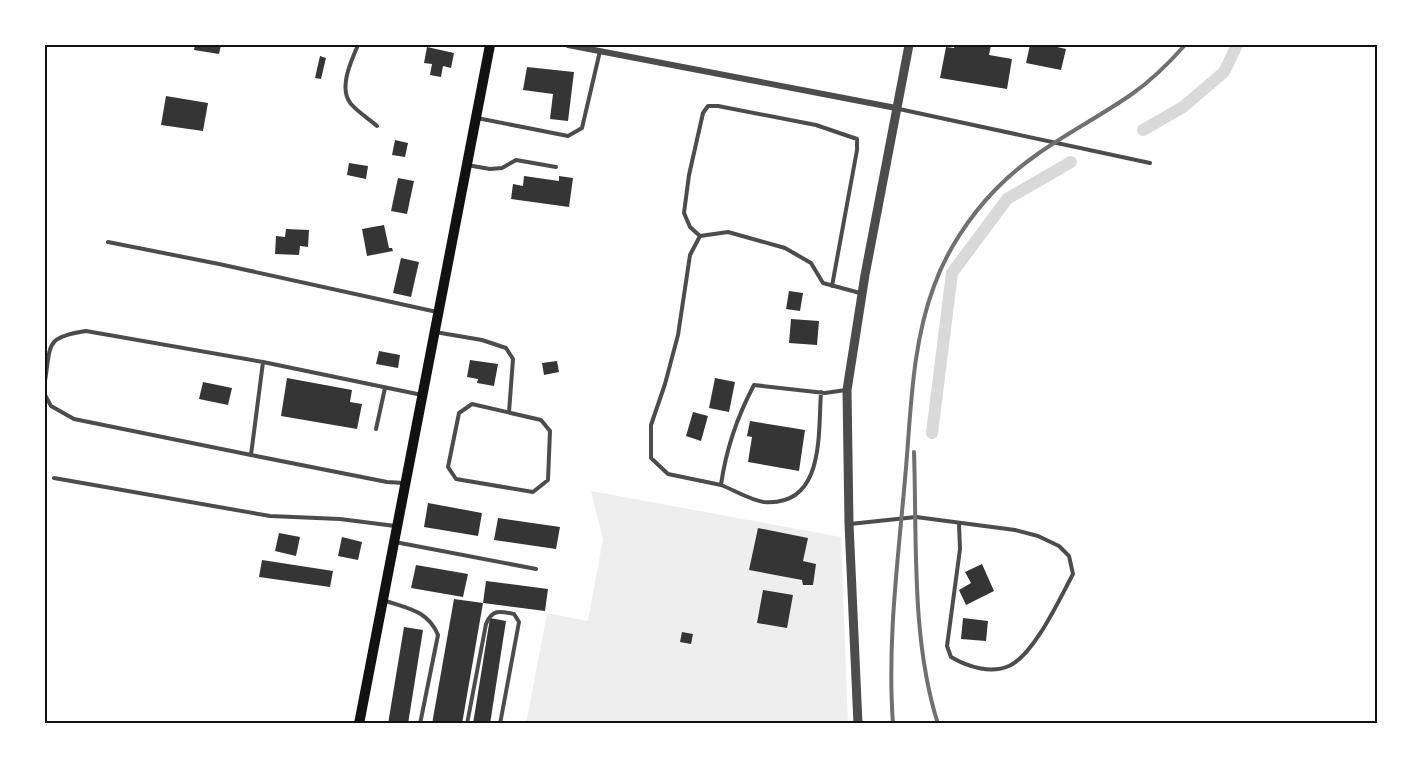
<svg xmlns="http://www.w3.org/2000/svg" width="1422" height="769" font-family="Poppins,sans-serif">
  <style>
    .green { fill: #eee }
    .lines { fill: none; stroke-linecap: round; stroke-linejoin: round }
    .canal { stroke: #d9d9d9; stroke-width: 12 }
    .building { fill: #353535 }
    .service { stroke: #4c4c4c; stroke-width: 4 }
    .minor { stroke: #4c4c4c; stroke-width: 6 }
    .tertiary { stroke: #4c4c4c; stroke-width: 9 }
    .secondary { stroke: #111; stroke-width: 10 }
    .rail { stroke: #707070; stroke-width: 4 }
    .neatline { fill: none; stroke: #111; stroke-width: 2 }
  </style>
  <rect width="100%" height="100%" fill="#fff"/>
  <!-- green -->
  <path class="green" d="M591 491 841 537 848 724H526L547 613 588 621 603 539Z"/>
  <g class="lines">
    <!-- canal -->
    <path class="canal" d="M1143 130 1183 107 1224 72 1237 45
      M932 433 952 273 1007 199 1071 162"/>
  </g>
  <!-- building -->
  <path class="building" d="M195 45H221L219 54 194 50Z
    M955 45H991L989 55 1012 59 1007 89 940 78 946 47 954 48Z
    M1030 45H1048L1066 49 1061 70 1026 63Z
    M427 47 454 53 451 68 443 66 441 77 430 75 432 64 424 63Z
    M320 56 326 58 321 79 315 78Z
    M527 67 574 72 568 121 550 119 553 94 523 90Z
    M166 96 208 103 203 131 161 125Z
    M395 140 408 143 405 157 392 155Z
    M349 163 368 166 366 179 347 175Z
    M524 176 559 181V176L573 178 569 207 511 199 513 184 523 186Z
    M398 178 414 181 407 214 391 211Z
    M384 225 389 248H392L393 251 367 256 362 229Z
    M286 229 309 230 308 247 300 246 299 255 275 254 276 236 285 237Z
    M401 258 419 262 411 297 393 293Z
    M789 291 803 293 800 311 786 309Z
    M791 319 819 321 817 345 789 343Z
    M379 351 400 355 398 368 376 364Z
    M470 360 498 364 494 386 477 383 478 379 467 377Z
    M557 361 559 372 544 375 542 363Z
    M287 378 352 390 350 402 362 404 357 429 281 416Z
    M715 378 735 382 729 412 709 408Z
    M203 382 232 388 228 405 199 399Z
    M693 412 708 416 701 441 686 436Z
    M750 421 805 430 799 471 748 462 752 437 747 436Z
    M428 503 482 513 478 536 424 527Z
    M498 518 560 527 556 549 494 540Z
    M758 528 808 538 803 561 816 564 813 585H803L802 580 749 570Z
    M279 533 300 537 296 556 275 551Z
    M342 537 362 542 358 560 338 556Z
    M262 560 333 571 330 587 259 577Z
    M982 564 994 591 966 605 959 590 971 583 965 572Z
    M416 565 468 574 463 597 411 588Z
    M486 581 548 589 545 611 483 603Z
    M763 590 793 595 787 628 757 623Z
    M454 599 483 603 462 724H432Z
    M490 618 506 621 490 724H473Z
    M963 618 988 621 986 641 961 639Z
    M404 627 423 630 408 724H388Z
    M682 632 693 634 691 644 680 642Z"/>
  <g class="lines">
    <!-- service -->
    <path class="service" d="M358 45C351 61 338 89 351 104 358 112 369 119 377 126
      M899 109 1150 163
      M477 118 568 136 582 128 600 51
      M467 165 490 169 502 168 516 160 556 167
      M700 236 690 227 684 213 689 175 703 113 708 106H718L816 125 857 139V150L832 286
      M108 242 219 264 437 312
      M435 332 482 340 506 348 513 359 509 412
      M45 381C51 344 45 337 86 331L263 362
      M821 392C818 434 825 507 764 502 750 500 734 490 721 485 726 449 737 417 754 385L825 393 846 390
      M45 395 51 406 74 419 251 455
      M472 404 541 420 550 431 548 480 533 492 456 479 448 467 459 413Z
      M376 429 385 388
      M54 478 270 516 340 519 395 526
      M404 483 387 482 251 455 263 362 422 395
      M721 485 668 474 651 458V425L665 384 678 335 690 255 700 236 728 232 785 248 811 263 823 283 860 293
      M850 524 916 517 1015 530 1038 536 1059 546 1069 556 1073 574C1060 598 1034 655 1009 666 991 674 968 667 951 657L947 646 960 549 959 523
      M395 542 536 569
      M383 600C406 608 428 610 438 635L420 724
      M467 724 486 624C492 609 500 611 514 614L519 622 500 724"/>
    <!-- minor -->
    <path class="minor" d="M568 45 896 108"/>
    <!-- tertiary -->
    <path class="tertiary" d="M858 724 849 524 847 390 865 275 909 45"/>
    <!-- secondary -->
    <path class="secondary" d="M359 724 490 45"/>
    <!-- rail -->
    <path class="rail" d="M914 452C917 541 911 639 938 724
      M893 724C887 643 898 560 905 479 911 415 911 347 934 286 946 252 969 217 995 190 1034 149 1086 126 1132 94 1152 80 1169 63 1185 45"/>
  </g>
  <!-- border -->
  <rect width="1422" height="769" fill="none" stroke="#ffffff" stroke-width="93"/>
  <rect x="46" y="46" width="1330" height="676" class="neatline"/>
</svg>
